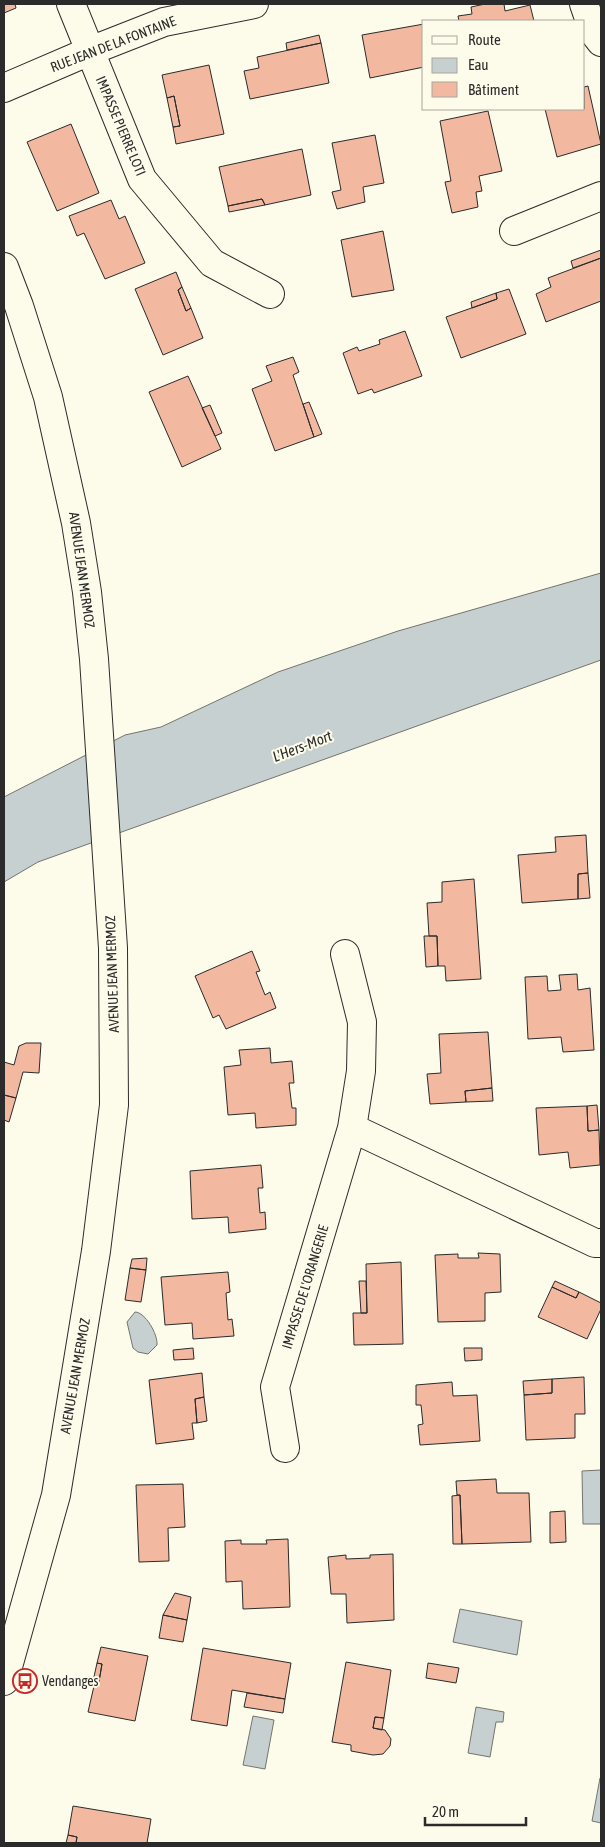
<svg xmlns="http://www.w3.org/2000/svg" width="605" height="1847" font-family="'Asap Condensed',sans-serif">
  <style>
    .water { fill: #c7d0d0; stroke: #74746e }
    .building { fill: #f2b8a0; stroke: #2b2b2b }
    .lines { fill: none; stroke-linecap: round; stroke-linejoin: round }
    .minor-casing { stroke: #2b2b2b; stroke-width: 30 }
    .tertiary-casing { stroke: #2b2b2b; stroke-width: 30 }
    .minor { stroke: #fdfbea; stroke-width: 28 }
    .tertiary { stroke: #fdfbea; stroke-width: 28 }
    .labels { text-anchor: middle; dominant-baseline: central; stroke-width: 4; stroke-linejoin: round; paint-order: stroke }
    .street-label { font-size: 14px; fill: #2b2b2b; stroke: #fdfbea }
    .poi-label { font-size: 14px; fill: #2b2b2b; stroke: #fdfbea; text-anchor: start }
    .water-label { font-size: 15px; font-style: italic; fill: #2b2b2b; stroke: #fdfbea }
  </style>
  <rect width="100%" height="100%" fill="#fdfbea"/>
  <!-- water -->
  <path class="water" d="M601 573V660L38 862 4 882V797L125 735 161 727 278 672 398 631Z
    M135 1312C145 1312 158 1334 157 1345L148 1354 138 1352 133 1348 127 1322Z
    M601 1470V1524H583L582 1471Z
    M460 1609 522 1621 517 1655 453 1642Z
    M476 1707 504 1712 503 1722H496L490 1757 468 1753Z
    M253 1716 274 1720 265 1769 243 1765Z
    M600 1778H601V1823L592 1821Z"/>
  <!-- building -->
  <path class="building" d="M4 4H15L16 8 4 13Z
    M485 4H504L505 11 530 5 534 21H459L458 16 472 14 471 7Z
    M424 24V67L370 78 362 35Z
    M319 35 321 43 287 50 286 43Z
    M321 43 329 83 250 99 244 71 259 68 257 57Z
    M209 65 224 134 176 144 173 127 180 126 174 96 167 98 162 75Z
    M588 86 601 144 557 157 545 109H584V87Z
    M174 96 180 126 173 127 167 98Z
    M488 111 502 171 479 176 482 191 476 192 478 207 452 213 445 182 451 181 440 121Z
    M71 124 99 193 57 211 27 142Z
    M375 135 384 183 363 187 365 202 337 209 332 192 341 190 332 143Z
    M302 149 311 195 265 205 262 199 228 206 219 167Z
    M262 199 265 205 229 212 228 206Z
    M111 200 119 219 125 216 145 263 105 279 84 233 77 236 69 216Z
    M383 231 394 290 352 297 341 240Z
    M601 250V258L573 268 571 261Z
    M601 258V301L546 322 536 294 551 287 548 278Z
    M176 272 182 287 178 290 186 311 191 308 203 338 163 355 135 289Z
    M182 287 191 308 186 311 178 290Z
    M509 289 526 334 461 358 446 317 497 299 496 293Z
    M496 293 497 299 472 308 471 302Z
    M405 331 422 376 374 393 372 389 358 394 343 353 357 347 359 351 380 344 379 340Z
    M293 357 299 372 293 375 314 437 275 451 252 389 272 381 266 366Z
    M188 376 221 449 182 467 149 392Z
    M309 402 322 434 314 437 303 404Z
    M210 405 222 433 215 436 202 408Z
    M586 835 588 873 578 874V899L522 903 518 855 556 852 555 837Z
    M588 873 590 898 578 899V874Z
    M474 879 481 979 446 981 445 966H438L437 936H429L427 903 442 902V882Z
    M424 936H437L438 966 426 967Z
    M252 951 260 971 256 972 265 995 270 992 276 1008 226 1029 219 1015 213 1018 195 976Z
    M577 974 578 990 590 988 594 1050 563 1052 561 1037 528 1039 525 977 547 976 548 991 561 990 559 975Z
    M488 1032 492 1088 465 1091 466 1102 430 1104 427 1074 441 1073 439 1034Z
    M26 1043H41L39 1073 23 1072 16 1098 4 1095V1062L14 1065 19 1046Z
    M270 1048 271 1063 292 1061 294 1083H289L292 1108H296V1125L256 1128 255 1113 228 1115 224 1067 241 1065 239 1050Z
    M492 1088 493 1101 466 1102 465 1091Z
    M4 1095 16 1098 9 1122 4 1120Z
    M597 1105 599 1130 588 1131 587 1106Z
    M587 1106 588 1131 599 1130 600 1165 570 1168 568 1152 539 1155 536 1108Z
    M261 1165 263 1188H258L260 1213 265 1212 266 1229 229 1233 228 1217 192 1219 190 1171Z
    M478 1253 500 1254 501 1292 485 1293V1321L438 1322 435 1255 458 1254V1258H479Z
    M147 1258 146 1270 130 1268 132 1259Z
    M401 1262 403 1344 354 1345 353 1313H367L366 1264Z
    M130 1268 146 1270 141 1302 125 1300Z
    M228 1272 230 1292 226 1293 228 1320 232 1319 234 1336 193 1339 192 1323 165 1325 161 1277Z
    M359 1281H366L367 1313H361Z
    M555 1281 579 1292 576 1298 552 1287Z
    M552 1287 576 1298 579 1292 601 1303V1309L587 1339 538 1317Z
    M193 1348 194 1359 174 1360 173 1350Z
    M464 1348H482V1360L465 1361Z
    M202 1373 204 1397 195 1399 197 1423H192L194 1439 156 1444 149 1380Z
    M584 1377 585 1414H575V1438L526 1440 524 1395 552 1393V1379Z
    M552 1379V1393L524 1395 523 1381Z
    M452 1382 453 1396 477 1395 480 1441 420 1445 418 1425 423 1424 421 1405H416V1385Z
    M204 1397 207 1421 197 1423 195 1399Z
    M496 1479 497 1493H529L531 1542 462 1544 460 1495H457L456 1481Z
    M183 1484 185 1527 168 1528 169 1561 139 1562 136 1485Z
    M460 1495 462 1544H453L452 1496Z
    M565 1511 566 1542 550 1543V1512Z
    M288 1539 290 1607 243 1609 242 1581 226 1582 225 1541 241 1540V1544H267L266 1540Z
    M393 1554 394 1620 347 1623 346 1594H331L328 1557 346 1555V1559L370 1558V1555Z
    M175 1593 191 1597 187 1620 163 1615Z
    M163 1615 187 1620 183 1642 159 1638Z
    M101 1647 148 1656 135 1721 88 1712 94 1686 98 1687 102 1664 97 1663Z
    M203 1648 291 1663 285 1699 232 1690 227 1726 191 1720Z
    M346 1662 391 1670 384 1718 375 1717 373 1728 385 1730 391 1739 390 1746 383 1754 373 1755 351 1751V1745L332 1742Z
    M97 1663 102 1664 98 1687 92 1686Z
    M428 1663 459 1668 456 1683 426 1678Z
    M247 1693 285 1699 283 1713 244 1707Z
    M375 1717 384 1718 382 1730 373 1728Z
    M73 1806 151 1819 147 1843H76L77 1837 68 1835Z
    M68 1835 77 1837 76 1843H66Z"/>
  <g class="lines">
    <defs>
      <path id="minor" d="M71 4 142 179 212 263 270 294
        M584 4 594 33 601 42
        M4 88 90 51 164 22 254 4
        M514 231 601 196
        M352 1128 595 1243H601
        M285 1448 275 1387 352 1128 361 1071 362 1022 345 954"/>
      <path id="tertiary" d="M4 267 19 306 48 397 76 523 87 592 94 659 113 948 114 1105 96 1251 56 1495 4 1681"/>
    </defs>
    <!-- minor casing -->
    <use href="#minor" class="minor-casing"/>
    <!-- tertiary casing -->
    <use href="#tertiary" class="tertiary-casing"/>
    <!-- minor -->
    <use href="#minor" class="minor"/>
    <!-- tertiary -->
    <use href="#tertiary" class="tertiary"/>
  </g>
  <!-- icons -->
  <defs>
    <symbol id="bus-ring" viewBox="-11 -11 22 22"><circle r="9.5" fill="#fdfbea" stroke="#c62828" stroke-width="1.5"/><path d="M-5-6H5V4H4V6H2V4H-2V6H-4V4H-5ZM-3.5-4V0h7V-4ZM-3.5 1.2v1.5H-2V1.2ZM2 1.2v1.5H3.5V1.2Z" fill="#c62828"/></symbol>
  </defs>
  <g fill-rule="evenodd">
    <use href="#bus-ring" x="11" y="1667" width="28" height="28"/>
  </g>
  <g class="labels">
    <!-- street labels -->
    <g class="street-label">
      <text transform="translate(113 44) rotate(-21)">RUE JEAN DE LA FONTAINE</text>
      <text transform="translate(121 126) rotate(67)">IMPASSE PIERRE LOTI</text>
      <text transform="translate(82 570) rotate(82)">AVENUE JEAN MERMOZ</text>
      <text transform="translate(112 974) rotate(-92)">AVENUE JEAN MERMOZ</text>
      <text transform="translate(305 1287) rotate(-73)">IMPASSE DE L'ORANGERIE</text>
      <text transform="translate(75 1376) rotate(-80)">AVENUE JEAN MERMOZ</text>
    </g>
    <!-- poi labels -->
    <g class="poi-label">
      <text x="42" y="1681">Vendanges</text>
    </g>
    <!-- water labels -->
    <g class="water-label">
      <text transform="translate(302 746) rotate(-21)">L'Hers-Mort</text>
    </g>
  </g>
  <!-- border -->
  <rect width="605" height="1847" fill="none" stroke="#2b2b2b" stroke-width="10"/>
  <!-- legend -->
  <rect x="422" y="20" width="162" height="90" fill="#fdfbea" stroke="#a9a89e"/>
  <rect x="432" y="36" width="25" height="8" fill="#fdfbea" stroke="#a9a89e"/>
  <text x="468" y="45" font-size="15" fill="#2b2b2b">Route</text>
  <rect x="432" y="58" width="25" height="15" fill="#c7d0d0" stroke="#a9a89e"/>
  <text x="468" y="70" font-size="15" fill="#2b2b2b">Eau</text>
  <rect x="432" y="82" width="25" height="15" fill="#f2b8a0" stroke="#a9a89e"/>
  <text x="468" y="95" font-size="15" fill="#2b2b2b">Bâtiment</text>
  <!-- scale -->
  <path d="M425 1817v8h101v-8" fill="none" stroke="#2b2b2b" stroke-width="2.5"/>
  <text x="432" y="1817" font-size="15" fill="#2b2b2b" stroke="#fdfbea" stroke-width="4" paint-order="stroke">20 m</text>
</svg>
